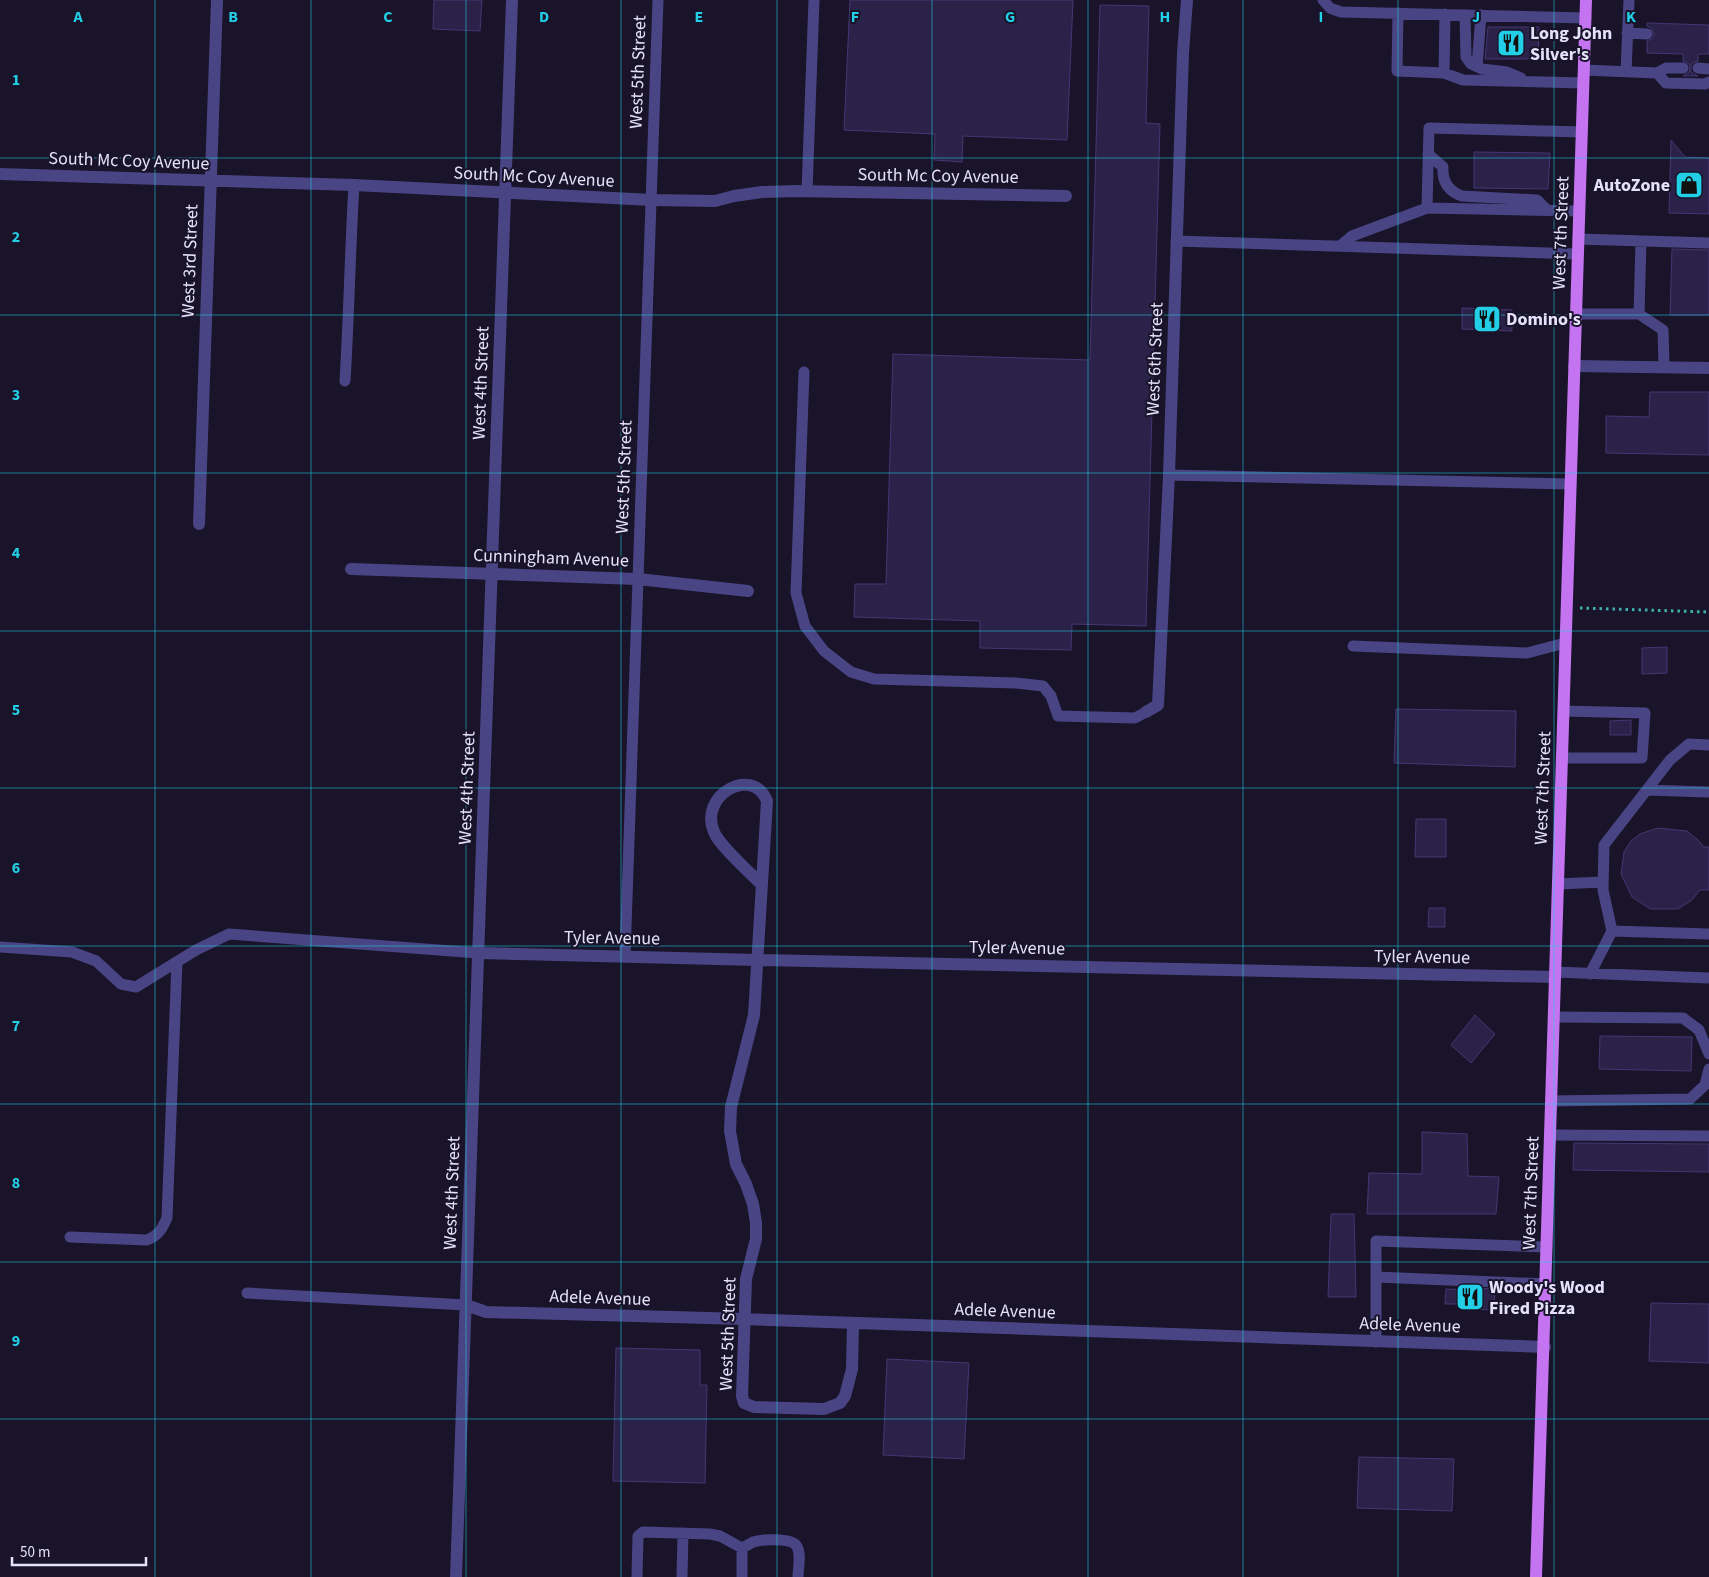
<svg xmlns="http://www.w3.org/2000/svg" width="1709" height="1577" font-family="'Source Sans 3',sans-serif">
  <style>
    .building { fill: #2b2249; stroke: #443773 }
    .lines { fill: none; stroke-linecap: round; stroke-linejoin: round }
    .path { stroke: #3fb1ad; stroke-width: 3; stroke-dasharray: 2.5 4; stroke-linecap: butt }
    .service { stroke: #494584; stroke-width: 11 }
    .minor { stroke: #494584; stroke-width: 12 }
    .tertiary { stroke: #494584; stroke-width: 12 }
    .primary { stroke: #c474f0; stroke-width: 12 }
    .grid { fill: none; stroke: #22cfe7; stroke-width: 1; stroke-opacity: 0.55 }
    .labels { text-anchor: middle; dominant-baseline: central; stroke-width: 4; stroke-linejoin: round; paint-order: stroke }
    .poi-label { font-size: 18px; font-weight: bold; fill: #e5e1fc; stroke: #19142a; text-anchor: start }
    .street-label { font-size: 18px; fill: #e5e1fc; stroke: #19142a }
    .grid-label { font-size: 16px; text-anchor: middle; font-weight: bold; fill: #22cfe7; stroke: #19142a; stroke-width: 4; stroke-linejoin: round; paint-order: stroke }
  </style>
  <rect width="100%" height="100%" fill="#19142a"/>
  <!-- building -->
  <path class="building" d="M434 0H482L480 31 433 29Z
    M850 0H1073L1067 140 963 136 962 162 934 160 935 134 844 130Z
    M1100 5 1149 6 1146 123 1160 124 1146 626 1072 624 1071 650 980 648V621L854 617 855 584H886L893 354 1090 360Z
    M1647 23 1709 25V54H1698V61L1692 63 1691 67V72L1698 76H1683L1689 72 1690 68 1689 64 1683 61V54L1647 53V41L1653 38 1654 34 1651 28 1647 26Z
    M1488 27H1539L1538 59H1485Z
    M1671 140 1685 157 1709 158V214L1669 213Z
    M1474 152 1550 153 1548 189 1474 188Z
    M1672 249 1709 250V315H1670Z
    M1462 308 1512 310V331L1462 329Z
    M1650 392H1709V455L1606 453V416L1649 417Z
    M1667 647V673L1642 674V648Z
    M1396 709 1516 711 1515 767 1394 763Z
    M1631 720V735H1610V721Z
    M1416 819H1446V857H1415Z
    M1658 828 1687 831 1698 840 1704 847H1709V890H1700L1692 900 1678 909H1650L1632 897 1621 874 1624 852 1631 841 1640 834Z
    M1429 908H1445V927H1428Z
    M1475 1015 1495 1034 1471 1063 1451 1045Z
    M1600 1036 1692 1037 1691 1071 1599 1069Z
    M1422 1132 1467 1134 1468 1176 1499 1177 1496 1214H1367L1369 1173 1422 1174Z
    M1574 1143 1709 1144V1172L1573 1170Z
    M1331 1214H1354L1356 1297H1328Z
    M1470 1288 1495 1289 1494 1310 1462 1309V1304H1445L1446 1289 1468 1290Z
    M1651 1303 1709 1304V1363L1649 1361Z
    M616 1348 700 1350V1385H707L705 1483 613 1481Z
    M887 1359 969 1363 964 1459 883 1455Z
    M1359 1457 1454 1459 1452 1511 1357 1508Z"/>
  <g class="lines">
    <!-- path -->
    <path class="path" d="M1580 608 1709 612"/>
    <!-- service -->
    <path class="service" d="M1323 0 1330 8 1341 12 1586 18
      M1398 13 1397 71 1444 73 1463 80 1583 83
      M1465 15 1466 57 1471 64 1482 69 1507 72 1521 78
      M1627 33 1647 34
      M1477 67 1481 15
      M1698 68 1709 69
      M1584 70 1657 73 1666 83 1705 84 1709 82
      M1626 72 1629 0
      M1444 73 1445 14
      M1657 73 1666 68H1683
      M1428 154 1443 167C1442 181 1448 191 1462 196L1537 200 1547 210
      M807 191 814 0
      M1427 208 1429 128 1582 132
      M1578 239 1709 243
      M1176 241 1578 254
      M1340 246 1352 236 1427 208 1579 211
      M1576 314H1639L1641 241
      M1639 314 1663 330 1664 367
      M804 372 796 593 805 626 824 651 851 672 874 679 1016 683 1043 686 1051 696 1058 716 1135 718 1146 712
      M345 381C349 316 350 251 354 185
      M1169 475 1570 484
      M1353 646 1527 653 1565 643
      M1562 758H1642L1645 713 1563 711
      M1647 790 1709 792
      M1558 884 1603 882
      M1612 931 1603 890 1604 845 1670 760 1689 744 1709 745
      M0 947 72 952 96 961 121 984 136 987 196 950 229 934 478 953
      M625 956 658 0
      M1555 972 1709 978
      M1590 974 1612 931 1709 934
      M1554 1017 1683 1018 1699 1030 1709 1054
      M1551 1101 1690 1099 1705 1085 1709 1069
      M1550 1135 1709 1136
      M70 1237 147 1240C159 1235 162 1229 167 1218L177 962
      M1376 1277 1546 1284
      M247 1293 466 1305
      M1376 1342V1241L1547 1247
      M742 1548C746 1546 750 1544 753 1542 761 1539 790 1538 796 1545 802 1553 798 1568 798 1577
      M637 1577 638 1536 643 1532 710 1534 720 1536 742 1548
      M682 1577 683 1533
      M742 1577V1548"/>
    <!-- minor -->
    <path class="minor" d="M0 174 354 185 652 200 715 201 734 196 762 192 795 191 1066 196
      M1574 366 1709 368
      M199 524 217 0
      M351 569 638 579 748 591
      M1146 712 1158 705 1169 475 1183 53 1187 0
      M761 884C750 873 719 845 714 832 698 795 753 765 767 801L754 1015 731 1107 730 1131 736 1164 746 1184 753 1204 756 1223V1239L746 1279 742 1396 744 1403 754 1407 824 1409 840 1403 845 1396 852 1369 853 1323
      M478 953 757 960 1555 977
      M466 1305 486 1312 744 1319 1545 1347"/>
    <!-- tertiary -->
    <path class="tertiary" d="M456 1577 512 0"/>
    <!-- primary -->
    <path class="primary" d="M1536 1577 1586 0"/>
  </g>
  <!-- grid -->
  <path class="grid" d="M155 0V1577M311 0V1577M466 0V1577M621 0V1577M777 0V1577M932 0V1577M1088 0V1577M1243 0V1577M1398 0V1577M1554 0V1577M0 158H1709M0 315H1709M0 473H1709M0 631H1709M0 788H1709M0 946H1709M0 1104H1709M0 1262H1709M0 1419H1709"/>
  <!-- icons -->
  <defs>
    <symbol id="restaurant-square" viewBox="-11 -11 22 22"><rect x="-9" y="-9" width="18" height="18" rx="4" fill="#22cfe7" stroke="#19142a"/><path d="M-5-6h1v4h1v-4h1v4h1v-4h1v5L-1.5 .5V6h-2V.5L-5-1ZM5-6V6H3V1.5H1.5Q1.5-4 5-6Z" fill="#111"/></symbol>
    <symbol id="shop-square" viewBox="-11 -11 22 22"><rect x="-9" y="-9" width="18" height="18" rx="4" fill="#22cfe7" stroke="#19142a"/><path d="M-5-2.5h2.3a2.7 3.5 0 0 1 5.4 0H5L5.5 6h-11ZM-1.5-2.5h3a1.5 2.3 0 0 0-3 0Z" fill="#111"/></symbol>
  </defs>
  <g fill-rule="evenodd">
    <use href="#restaurant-square" x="1495" y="27" width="32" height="32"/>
    <use href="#shop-square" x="1673" y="169" width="32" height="32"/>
    <use href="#restaurant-square" x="1471" y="303" width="32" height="32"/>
    <use href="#restaurant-square" x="1454" y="1281" width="32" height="32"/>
  </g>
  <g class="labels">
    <!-- poi labels -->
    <g class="poi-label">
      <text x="1530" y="33">Long John<tspan x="1530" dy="21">Silver's</tspan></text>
      <text x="1670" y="185" text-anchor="end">AutoZone</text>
      <text x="1506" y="319">Domino's</text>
      <text x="1489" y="1287">Woody's Wood<tspan x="1489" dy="21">Fired Pizza</tspan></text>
    </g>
    <!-- street labels -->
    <g class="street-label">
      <text transform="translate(638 72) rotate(-88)">West 5th Street</text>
      <text transform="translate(129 161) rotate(2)">South Mc Coy Avenue</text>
      <text transform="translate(938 176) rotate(1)">South Mc Coy Avenue</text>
      <text transform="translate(534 177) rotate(3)">South Mc Coy Avenue</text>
      <text transform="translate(1561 233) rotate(-88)">West 7th Street</text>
      <text transform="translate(190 261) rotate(-88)">West 3rd Street</text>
      <text transform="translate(1155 359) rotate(-88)">West 6th Street</text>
      <text transform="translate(481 383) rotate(-88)">West 4th Street</text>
      <text transform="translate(624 477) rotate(-88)">West 5th Street</text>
      <text transform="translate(551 558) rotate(2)">Cunningham Avenue</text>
      <text transform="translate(467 788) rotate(-88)">West 4th Street</text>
      <text transform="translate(1543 788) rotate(-88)">West 7th Street</text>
      <text transform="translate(612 938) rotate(1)">Tyler Avenue</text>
      <text transform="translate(1017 948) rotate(1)">Tyler Avenue</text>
      <text transform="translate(1422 957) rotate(1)">Tyler Avenue</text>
      <text transform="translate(452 1193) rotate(-88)">West 4th Street</text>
      <text transform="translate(1531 1193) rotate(-88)">West 7th Street</text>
      <text transform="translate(600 1298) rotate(2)">Adele Avenue</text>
      <text transform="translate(1005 1311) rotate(2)">Adele Avenue</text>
      <text transform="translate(1410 1325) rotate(2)">Adele Avenue</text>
      <text transform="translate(728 1334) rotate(-88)">West 5th Street</text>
    </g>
  </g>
  <g class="grid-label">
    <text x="78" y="22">A</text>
    <text x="233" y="22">B</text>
    <text x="388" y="22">C</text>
    <text x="544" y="22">D</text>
    <text x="699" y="22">E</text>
    <text x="855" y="22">F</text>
    <text x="1010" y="22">G</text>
    <text x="1165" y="22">H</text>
    <text x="1321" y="22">I</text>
    <text x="1476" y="22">J</text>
    <text x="1631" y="22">K</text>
    <text x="16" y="85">1</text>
    <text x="16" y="242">2</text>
    <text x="16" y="400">3</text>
    <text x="16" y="558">4</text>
    <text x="16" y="715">5</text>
    <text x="16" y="873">6</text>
    <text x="16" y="1031">7</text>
    <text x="16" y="1188">8</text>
    <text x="16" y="1346">9</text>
  </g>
  <!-- scale -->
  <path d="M12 1557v8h134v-8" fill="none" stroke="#e5e1fc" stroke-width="2.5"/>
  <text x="20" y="1557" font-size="15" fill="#e5e1fc" stroke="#19142a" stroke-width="4" paint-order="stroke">50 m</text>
</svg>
